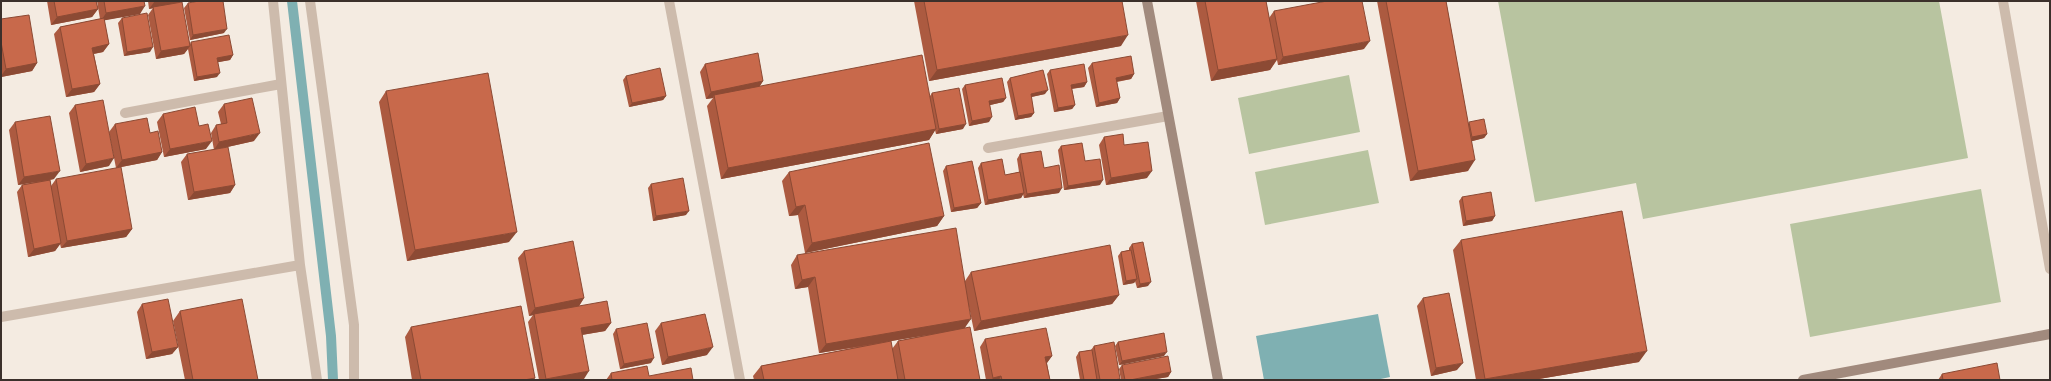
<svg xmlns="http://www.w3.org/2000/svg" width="2051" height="381" font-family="'Varela Round',sans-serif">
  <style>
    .green { fill: #b8c4a0 }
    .water { fill: #7fb0b2 }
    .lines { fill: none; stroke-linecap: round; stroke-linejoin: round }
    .stream { stroke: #7fb0b2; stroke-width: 10 }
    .lane { stroke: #cdbbac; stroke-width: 10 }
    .street { stroke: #cdbbac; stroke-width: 10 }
    .secondary { stroke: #a18a7d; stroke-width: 10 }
    .wall { fill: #ac5a40; fill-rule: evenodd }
    .shaded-wall { fill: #8c4a34 }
    .building { fill: #c8694b; stroke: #8c4a34 }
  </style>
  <rect width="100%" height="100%" fill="#f4ebe1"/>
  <!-- green -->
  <path class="green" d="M1498 1H1939L1968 158 1643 219 1636 183 1535 202Z
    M1349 75 1360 132 1249 154 1238 98Z
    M1368 150 1379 203 1265 225 1255 172Z
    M1981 189 2001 302 1810 337 1790 224Z"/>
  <!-- water -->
  <path class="water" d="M1378 314 1390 377 1376 380H1264L1256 336Z"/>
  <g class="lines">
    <!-- stream -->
    <path class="stream" d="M292 1 331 336 333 380"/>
    <!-- lane -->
    <path class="lane" d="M125 113 281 84
      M988 148 1168 116"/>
    <!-- street -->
    <path class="street" d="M273 1 300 265 317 380
      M310 1 354 325V380
      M669 1 740 380
      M2003 1 2050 269
      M1 317 300 265"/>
    <!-- secondary -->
    <path class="secondary" d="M1147 1 1218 380
      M1803 380 2050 334"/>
  </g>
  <!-- wall -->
  <path class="wall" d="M47 1H96L98 9 92 17 51 25Z
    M97 1H144L140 14 104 20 109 44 103 52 94 54 100 84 94 92 66 97 54 34 60 27 100 19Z
    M148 1H180L179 3 190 44 191 42 233 55 230 60 218 62 217 77 194 81 188 49 184 54 156 59 148 15 153 8 149 9Z
    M914 1H1122L1121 46 929 81Z
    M1196 1H1266L1269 18 1274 11 1364 49 1278 65 1277 60 1270 70 1211 81Z
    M1377 1H1446L1468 123 1487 134 1484 138 1472 141 1468 171 1410 181Z
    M188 3 224 33 190 40 184 8Z
    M122 18 150 52 124 56 118 23Z
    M1 19 37 63 32 71 1 77Z
    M1092 63 1134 74 1131 79 1117 82 1120 98 1117 103 1096 107 1088 68Z
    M705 64 763 81 759 87 930 96 932 93 963 129 936 134 935 130 929 140 721 179 707 106 713 98 706 99 700 72Z
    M1050 70 1087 82 1084 87 1072 89 1075 105 1072 109 1054 112 1047 74Z
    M626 76 666 96 663 100 629 107 623 80Z
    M1010 78 1045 94 1031 97 1034 113 1031 117 1015 120 1007 82Z
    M965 85 1006 98 1003 102 990 105 989 122 969 126 962 89Z
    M386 91 509 242 407 261 379 102Z
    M224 104 254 141 214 150 211 133 216 125 221 124 218 112Z
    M75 105 109 166 80 172 69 113Z
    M163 114 206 149 164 157 157 122Z
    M15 122 54 179 50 180 51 186 56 179 132 229 126 237 61 248 60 244 55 251 28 257 17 192 22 185 34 182 18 185 9 130Z
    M115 124 150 133 162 152 157 160 116 168 109 132Z
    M1104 137 1124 145 1147 178 1106 185 1099 145Z
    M1061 146 1085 161 1100 185 1064 190 1058 150Z
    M187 154 235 185 230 193 188 200 181 162Z
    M1020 154 1044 168 1059 193 1024 198 1023 194 1021 198 985 205 978 168 981 163 1005 175 1019 172 1017 159Z
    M946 166 981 203 977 208 951 212 943 171Z
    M789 172 944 216 937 226 805 253 798 215 789 216 782 181Z
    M651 184 686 215 653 221 648 188Z
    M1462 197 1495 216 1492 221 1463 226 1459 201Z
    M1461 240 1639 362 1533 380H1476L1453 250Z
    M1132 244 1148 286 1137 288 1135 281 1134 283 1123 285 1118 256 1121 252 1129 250V248Z
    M524 251 584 298 579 306 611 323 605 331 582 335 584 379 577 380H539L528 322 533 315 529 316 518 258Z
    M797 255 965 281 971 272 1119 295 1112 304 974 331 969 307 965 328 980 380H754L753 376 761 366 859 347 819 353 808 287 795 289 791 265ZM927 335 898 341 892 349 891 341Z
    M1423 298 1457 370 1431 376 1417 306Z
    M142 304 178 347 172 354 146 359 137 312Z
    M180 311 258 380H185L173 321Z
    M661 323 707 355 662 365 655 331Z
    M411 327 535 378 533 380H412L405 337Z
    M616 329 651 363 620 369 613 334Z
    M985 339 1052 356 1047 363 1050 380H986L980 347Z
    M1118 342 1164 356 1119 365 1115 346Z
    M1094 346 1120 379 1119 380H1080L1076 357 1079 352 1091 350Z
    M1122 365 1171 372 1168 377 1150 380H1121L1119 369Z
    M611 373 693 380H606Z
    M1942 374 2000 380H1938Z"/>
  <!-- shaded-wall -->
  <path class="shaded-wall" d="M155 1H180L179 3 149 9Z
    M145 6 140 14 101 21 106 13Z
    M98 9 92 17 51 25 57 17Z
    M227 29 224 33 190 40 193 35Z
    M1128 35 1121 46 929 81 937 70Z
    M1370 41 1364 49 1278 65 1283 57Z
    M109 44 103 52 87 55 92 48Z
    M190 46 184 54 156 59 161 51Z
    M153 47 150 52 124 56 127 52Z
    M233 55 230 60 214 63 217 58Z
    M1277 59 1270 70 1211 81 1218 70Z
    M37 63 32 71 1 77V76L6 69Z
    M220 73 217 77 194 81 197 77Z
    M1134 74 1131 79 1113 82 1116 78Z
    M763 81 758 89 714 95 713 98 706 99 711 92Z
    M1087 82 1084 87 1068 89 1071 85Z
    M100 84 94 92 66 97 72 89Z
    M1048 90 1045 94 1027 98 1031 94Z
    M666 96 663 100 629 107 632 103Z
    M1006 98 1003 102 986 106 989 101Z
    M1120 98 1117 103 1096 107 1099 103Z
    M1075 105 1072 109 1054 112 1058 108Z
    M1034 113 1031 117 1015 120 1018 116Z
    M992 117 989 122 969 126 972 121Z
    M966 124 963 129 936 134 939 129Z
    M936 129 929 140 721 179 728 168Z
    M260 133 254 141 214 150 219 142Z
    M1487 134 1484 138 1469 142 1472 137Z
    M212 141 206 149 164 157 170 149Z
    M162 152 157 160 116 168 122 160Z
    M114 158 109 166 80 172 86 164Z
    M1475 160 1468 171 1410 181 1418 171Z
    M60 171 54 179 18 185 24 177Z
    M1152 171 1147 178 1106 185 1111 178Z
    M1103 180 1100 185 1064 190 1068 186Z
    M235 185 230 193 188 200 194 192Z
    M1062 188 1059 193 1024 198 1027 194Z
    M1024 193 1021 198 985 205 988 200Z
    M981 203 977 208 951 212 954 208Z
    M805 205 798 215 789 216 796 207Z
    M689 211 686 215 653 221 656 216Z
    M944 216 937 226 805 253 812 243Z
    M1495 216 1492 221 1463 226 1466 221Z
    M132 229 126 237 61 248 67 241Z
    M517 232 509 242 407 261 415 250Z
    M61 243 55 251 28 257 34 249Z
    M815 277 808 287 795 289 802 280Z
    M1137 279 1134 283 1123 285 1126 281Z
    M1151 282 1148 286 1137 288 1140 284Z
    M1119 295 1112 304 974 331 981 321Z
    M584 298 579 306 529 316 535 308Z
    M971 319 964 329 819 353 826 344Z
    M611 323 605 331 575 336 581 328Z
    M178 347 172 354 146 359 152 352Z
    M713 347 707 355 662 365 668 357Z
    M1647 351 1639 362 1533 380H1484L1485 379Z
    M1167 352 1164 356 1119 365 1122 361Z
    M1052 356 1046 364 1045 357Z
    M654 358 651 363 620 369 624 364Z
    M1463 363 1457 370 1431 376 1436 368Z
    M589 371 584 379 577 380H545L546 379Z
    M1171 372 1168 377 1150 380H1130Z
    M1001 376 999 380H991L993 378Z
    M535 378 533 380H524Z"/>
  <!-- building -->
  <path class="building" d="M54 1H96L98 9 57 17Z
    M104 1H144L145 6 106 13Z
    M199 1H223L227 29 193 35 188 3Z
    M924 1H1122L1128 35 937 70Z
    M1205 1H1266L1277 59 1218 70Z
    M1327 1H1362L1370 41 1283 57 1274 11Z
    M1386 1H1446L1475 160 1418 171Z
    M182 2 190 46 161 51 153 7Z
    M147 13 153 47 127 52 122 18Z
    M29 15 37 63 6 69 1 42V19Z
    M104 18 109 44 92 48 100 84 72 89 60 27Z
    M229 35 233 55 217 58 220 73 197 77 191 42Z
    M758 53 763 81 711 92 705 64Z
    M922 55 936 129 728 168 714 95Z
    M1131 56 1134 74 1116 78 1120 98 1099 103 1092 63Z
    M1084 64 1087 82 1071 85 1075 105 1058 108 1050 70Z
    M660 68 666 96 632 103 626 76Z
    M1043 70 1048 90 1031 94 1034 113 1018 116 1010 78Z
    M488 73 517 232 415 250 386 91Z
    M1002 78 1006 98 989 101 992 117 972 121 965 85Z
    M959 88 966 124 939 129 932 93Z
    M252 98 260 133 219 142 216 125 227 123 224 104Z
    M103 100 114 158 86 164 75 105Z
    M195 107 199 126 208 124 212 141 170 149 163 114Z
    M50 116 60 171 24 177 15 122Z
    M147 118 150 133 158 131 162 152 122 160 115 124Z
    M1484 119 1487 134 1472 137 1469 122Z
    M1123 134 1124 145 1148 142 1152 171 1111 178 1104 137Z
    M929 143 944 216 812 243 805 205 796 207 789 172Z
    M1082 143 1085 161 1100 159 1103 180 1068 186 1061 146Z
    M228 147 235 185 194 192 187 154Z
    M1041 151 1044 168 1059 165 1062 188 1027 194 1020 154Z
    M1002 159 1005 175 1020 172 1024 193 988 200 981 163Z
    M972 161 981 203 954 208 946 166Z
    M121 167 132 229 67 241 56 179Z
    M683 178 689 211 656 216 651 184Z
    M50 180 61 243 34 249 22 185Z
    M1491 192 1495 216 1466 221 1462 197Z
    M1622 211 1647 351 1485 379 1461 240Z
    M956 228 971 319 826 344 815 277 802 280 797 255Z
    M573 241 584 298 535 308 524 251Z
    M1143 242 1151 282 1140 284 1132 244Z
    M1110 245 1119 295 981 321 971 272Z
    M1131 250 1137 279 1126 281 1121 252Z
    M1449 293 1463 363 1436 368 1423 298Z
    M168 299 178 347 152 352 142 304Z
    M242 299 258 380H193L180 311Z
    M607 301 611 323 581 328 589 371 546 379 534 314Z
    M521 306 535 378 524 380H421L411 327Z
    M705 314 713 347 668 357 661 323Z
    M647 323 654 358 624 364 616 329Z
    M970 327 980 380H905L898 341Z
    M1046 328 1052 356 1045 357 1050 380H1002L1001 376 993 378 985 339Z
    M1164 333 1167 352 1122 361 1118 342Z
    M891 341 898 380H764L761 366Z
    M1114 342 1120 379 1113 380H1100L1094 346Z
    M1092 350 1097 380H1084L1079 352Z
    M1168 356 1171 372 1130 380H1125L1122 365Z
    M1997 363 2000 380H1943L1942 374Z
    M647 366 649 376 691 368 693 380H612L611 373Z"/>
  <!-- border -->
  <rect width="2051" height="381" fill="none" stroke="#3b302b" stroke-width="4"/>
</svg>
